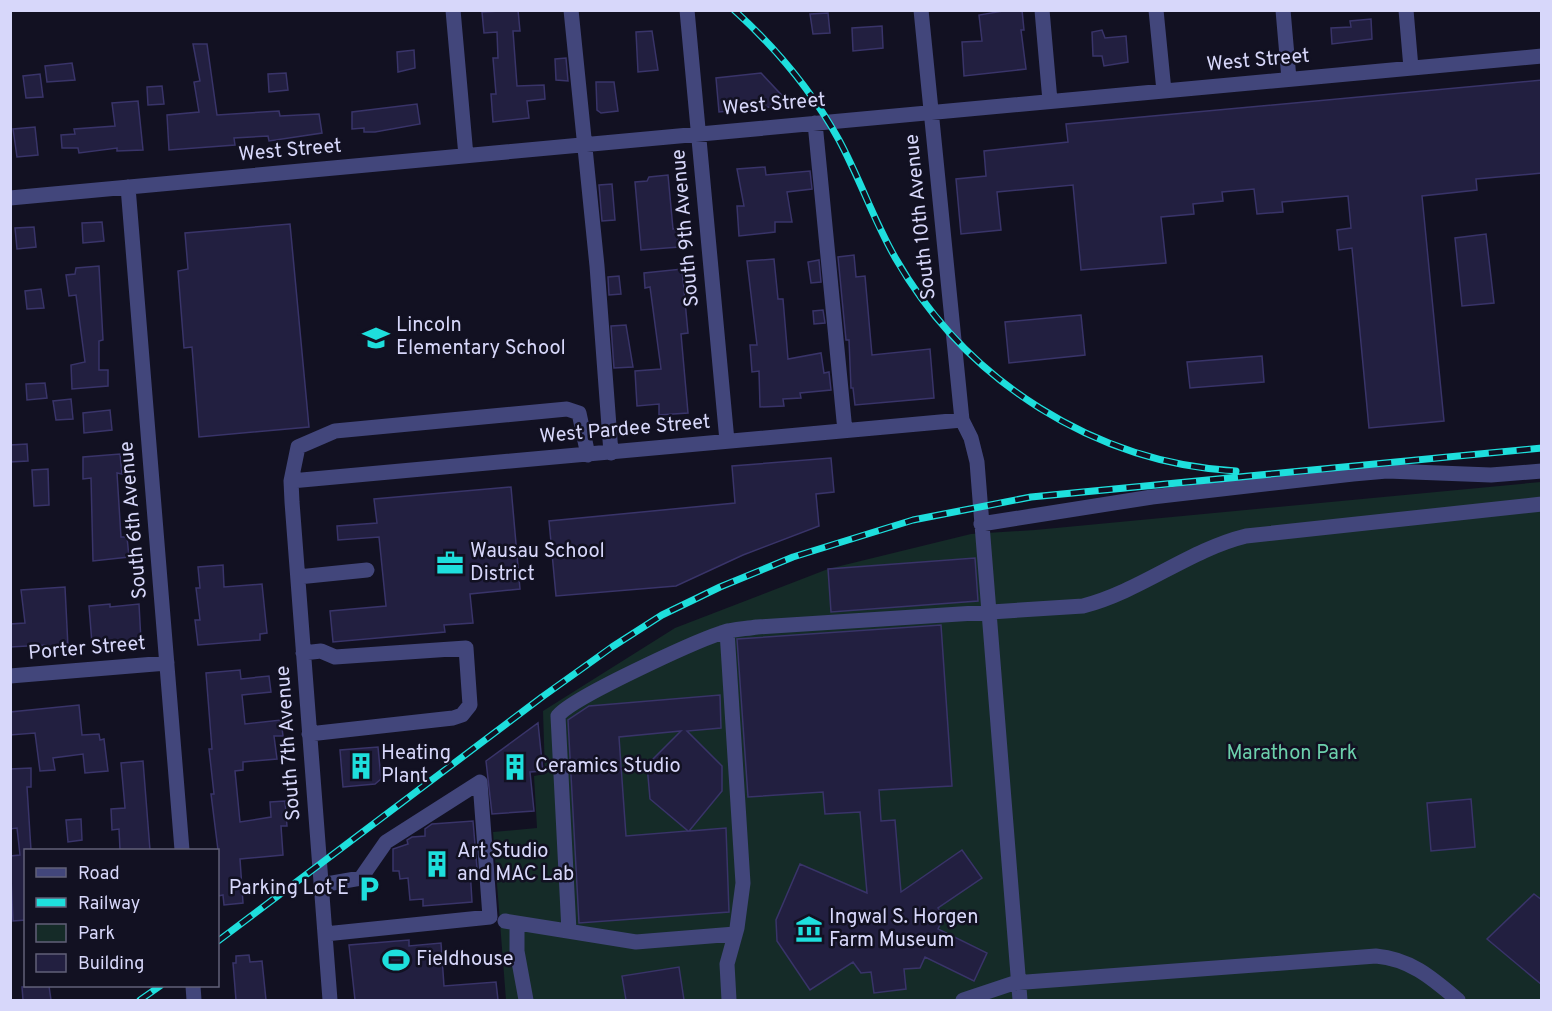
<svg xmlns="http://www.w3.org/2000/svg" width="1552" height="1011" font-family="Overpass,sans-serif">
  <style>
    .green { fill: #152b28 }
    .building { fill: #221f40; stroke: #393469; stroke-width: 1.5; fill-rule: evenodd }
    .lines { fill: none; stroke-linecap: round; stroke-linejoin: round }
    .minor { stroke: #42467b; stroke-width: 15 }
    .rail-casing { stroke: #1edfdd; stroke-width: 7 }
    .rail { stroke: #121122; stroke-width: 4.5; stroke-dasharray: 14; stroke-linecap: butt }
    .labels { text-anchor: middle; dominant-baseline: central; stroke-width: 5; stroke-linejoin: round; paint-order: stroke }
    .street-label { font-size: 20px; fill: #d7d7fa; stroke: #121122 }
    .poi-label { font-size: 20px; fill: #d7d7fa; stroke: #121122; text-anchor: start }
    .park-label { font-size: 20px; fill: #6cd0ac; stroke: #121122 }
  </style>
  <rect width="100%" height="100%" fill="#121122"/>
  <!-- green -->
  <path class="green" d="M1541 482V1000H506L493 832 537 828 534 776 545 774 543 711 675 628 828 569 971 534 1035 530Z"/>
  <!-- building -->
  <path class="building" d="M518 10 520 31H513L517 86 544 85 545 99 527 101 529 118 493 122 491 94H496L493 58H498L497 32 484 33 482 12Z
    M1009 10H1022L1024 30H1021L1026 69 964 76 962 42 982 41 979 15Z
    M828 13 830 33 813 34 810 14Z
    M1371 19 1372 39 1332 44 1331 28 1351 27 1350 21Z
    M882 26 883 48 853 51 852 28Z
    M1102 30 1105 38 1126 36 1128 62 1104 66 1102 56H1093L1092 32Z
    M652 31 658 70 638 72 636 32Z
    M193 44H207L217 115 279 111 280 116 319 114 322 133 269 141 268 136 234 138 235 145 169 150 167 115 199 112 194 82 200 81Z
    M414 50 415 68 398 72 397 52Z
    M566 58 568 81 556 80 555 59Z
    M72 63 75 80 47 82 45 66Z
    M286 73 288 90 269 92 268 74Z
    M761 73 791 105 719 112 716 78Z
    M40 74 43 97 26 98 23 76Z
    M1542 80V173L1476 179 1477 190 1422 196 1444 421 1369 428 1352 248 1339 250 1337 230 1351 228 1348 196 1282 202 1283 212 1257 214 1254 189 1222 192 1223 201 1193 204 1194 214 1161 217 1166 263 1081 270 1073 185 997 192 1001 230 961 234 956 179 986 176 984 151 1068 142 1066 124Z
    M596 82H614L618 111 601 113 597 110Z
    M162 86 164 104 148 105 147 87Z
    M138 101 143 150 117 151V148L79 153 78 148H62L61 135 75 134 74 129 115 126 112 103Z
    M417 104 420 124 375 132H364V128L352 129V112Z
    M35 127 38 155 17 157 13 129Z
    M765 167 766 175 810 171 812 189 787 192 792 222H775V232L739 236 737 206H744L737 169Z
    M668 175 673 229 677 228 679 247 641 250 635 182 647 181 649 177Z
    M612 184 615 220 602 221 599 185Z
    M102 222 104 241 83 243 82 223Z
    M290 224 309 427 199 437 192 347 184 348 178 271 188 269 185 233Z
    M34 227 36 247 17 249 15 228Z
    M1486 234 1494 303 1462 306 1455 238Z
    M854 255 856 277 865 276 872 355 930 349 934 398 855 405 853 388H851L849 340H846L838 257Z
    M774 259 778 299H783L788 359 821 353 824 373 829 372 831 390 800 393 801 398 783 399 784 406 760 407 759 371 752 372 750 345H757L747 261Z
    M819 260 821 282 811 283 808 262Z
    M99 266 103 340 99 341V370H108V386L72 389 71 365 85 362 76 295 69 296 66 275 75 274 76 268Z
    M682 269 688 333 681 334 688 413 659 415V404L637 406 635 371 661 369 650 287 645 288 644 273Z
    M619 276 621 294 609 295 608 277Z
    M41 289 44 308 27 309 25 291Z
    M823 310 825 323 814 324 813 311Z
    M1081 315 1085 355 1009 363 1005 322Z
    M626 325 633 367 614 368 611 326Z
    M1262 356 1264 382 1190 388 1187 362Z
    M45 383 47 398 27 400 26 384Z
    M71 399 73 419 56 420 53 401Z
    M110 410 112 430 84 433 83 413Z
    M27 444 28 461 10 462V445Z
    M120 454 122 474 117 473 121 537H127L129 557 93 561 91 478 83 479V457Z
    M831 458 834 492 816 494 819 526 743 555 676 586 556 596 549 521 735 503 732 466Z
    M48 469 49 505 34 506 32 470Z
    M511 487 520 589 470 594 473 623 444 625 445 632 333 642 330 611 386 606 379 537 338 540 337 526 377 523 374 499Z
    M975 558 978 601 831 612 828 569Z
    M223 565 224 587 262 584 267 633 260 634V640L198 645 195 620H200L196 588H200L198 567Z
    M65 587 68 647 46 650V645L10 647V624L25 623 21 590Z
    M110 604V607L139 604 141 641 92 644 89 606Z
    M941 625 952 786 879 790 881 821 895 820 901 892 962 850 982 878 938 908 944 916 938 929 987 953 974 981 925 957 920 968 904 969 906 989 874 993 871 972 861 973 853 962 810 990 777 941 776 920 800 864 867 893 860 812 825 814 823 792 748 797 737 639Z
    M240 670 241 679 269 676 271 692 242 695 245 724 281 720 283 736H274L277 759 243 762V770L235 771 240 822 271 817 270 802 285 801 287 826H281L283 855 240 859 243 903 224 905 223 895 218 896V850L211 794H214L209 749H212L206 673Z
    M720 695 721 728 687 731 722 766V791L689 831 726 828 729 912 579 923 568 720 589 706ZM681 731 647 765 650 799 688 831 626 836 619 737Z
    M79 705 82 735 99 734 100 740 104 739 108 771 85 773 83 754 53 758 55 770 40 771 35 733 10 735V712Z
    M538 723 543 771 530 772 534 811 492 814 486 761Z
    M378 747 381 779 375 784 343 787 340 750Z
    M143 761 150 850H120L119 829 112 830 111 809 125 808 121 763Z
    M31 768V787H27L31 850H26V920L13 921 10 856 20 855 17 828 10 829V769Z
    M1471 799 1475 847 1431 851 1427 803Z
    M81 819 82 840 68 842 66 820Z
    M473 821 477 868H470L472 902 423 906V899L410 900 408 878 400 879 399 871H393V849L408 844 407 840 412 837 425 836V829L432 824Z
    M1534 894 1542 900V985L1487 939Z
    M409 940V946L441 943 444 986 496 982 498 1000H355L349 945Z
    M249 955 250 962 262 961 266 1000H236L233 963H236V956Z
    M679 967 684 1000H626L622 976Z
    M49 986 51 1000H23L22 987Z"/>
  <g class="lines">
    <!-- minor -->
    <path class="minor" d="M453 10 466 156
      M571 10 597 266 611 453
      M687 10 727 441
      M921 10 962 420 971 438 977 462 1020 1000
      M1042 10 1050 101
      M1156 10 1164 91
      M1283 10 1289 79
      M1406 10 1411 68
      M815 123 845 431
      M128 187 182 850
      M10 198 1542 56
      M291 481 962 420
      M981 524 1152 497 1353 474 1387 471 1491 475 1542 471
      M298 577 367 570
      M727 631 743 883 737 928 727 964 729 1000
      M303 653 321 651 335 657 466 648 470 705 462 715 453 718 309 734
      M10 676 167 663
      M321 885 361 878 386 842 480 782 490 917 325 934
      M505 921 636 942 735 934
      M517 923V951L526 1000
      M569 931 558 716C571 698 694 642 721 633 732 629 745 629 757 627L1083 606C1141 591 1189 550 1246 536L1542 504
      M193 986 194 1000
      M330 1000 292 502 291 481 298 447 335 431 567 409 579 413 588 455
      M963 1000 1014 983 1376 956C1411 959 1433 979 1458 1000"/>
    <defs>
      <path id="rail" d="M734 10C776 48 812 91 839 140 860 179 874 221 896 259 966 381 1095 463 1236 471
        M218 941 542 697 612 647 662 615 720 587 793 557 913 520 1031 497 1542 448
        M140 1000 160 986"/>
    </defs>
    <!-- rail casing -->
    <use href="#rail" class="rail-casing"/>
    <!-- rail -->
    <use href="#rail" class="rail"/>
  </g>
  <!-- icons -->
  <defs>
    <symbol id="school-bare" viewBox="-9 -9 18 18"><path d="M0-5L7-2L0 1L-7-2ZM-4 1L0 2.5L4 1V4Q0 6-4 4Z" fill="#1edfdd" stroke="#121122" stroke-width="2.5" paint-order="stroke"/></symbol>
    <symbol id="office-bare" viewBox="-9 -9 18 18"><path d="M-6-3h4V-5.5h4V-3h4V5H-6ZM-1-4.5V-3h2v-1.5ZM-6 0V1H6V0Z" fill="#1edfdd" stroke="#121122" stroke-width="2.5" paint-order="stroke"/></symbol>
    <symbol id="building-bare" viewBox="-9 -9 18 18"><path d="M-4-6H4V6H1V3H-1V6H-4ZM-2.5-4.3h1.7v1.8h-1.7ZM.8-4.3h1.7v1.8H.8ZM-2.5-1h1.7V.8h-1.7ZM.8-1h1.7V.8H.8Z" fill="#1edfdd" stroke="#121122" stroke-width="2.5" paint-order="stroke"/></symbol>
    <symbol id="parking-bare" viewBox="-9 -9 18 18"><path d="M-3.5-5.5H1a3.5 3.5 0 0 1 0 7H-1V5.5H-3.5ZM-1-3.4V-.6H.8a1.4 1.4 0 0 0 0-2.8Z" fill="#1edfdd" stroke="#121122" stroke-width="2.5" paint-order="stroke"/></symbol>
    <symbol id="museum-bare" viewBox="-9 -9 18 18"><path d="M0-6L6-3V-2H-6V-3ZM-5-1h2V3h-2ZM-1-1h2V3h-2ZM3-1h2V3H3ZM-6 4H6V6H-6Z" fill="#1edfdd" stroke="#121122" stroke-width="2.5" paint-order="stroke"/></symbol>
    <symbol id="stadium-bare" viewBox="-9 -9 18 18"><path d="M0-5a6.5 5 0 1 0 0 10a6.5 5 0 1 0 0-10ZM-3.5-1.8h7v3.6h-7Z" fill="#1edfdd" stroke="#121122" stroke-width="2.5" paint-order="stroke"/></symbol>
  </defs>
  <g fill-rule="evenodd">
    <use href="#school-bare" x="357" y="319" width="38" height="38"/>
    <use href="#office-bare" x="431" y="544" width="38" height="38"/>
    <use href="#building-bare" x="342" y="747" width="38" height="38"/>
    <use href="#building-bare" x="496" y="748" width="38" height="38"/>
    <use href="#building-bare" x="418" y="845" width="38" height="38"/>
    <use href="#parking-bare" x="350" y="870" width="38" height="38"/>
    <use href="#museum-bare" x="790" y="910" width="38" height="38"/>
    <use href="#stadium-bare" x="377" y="941" width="38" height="38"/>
  </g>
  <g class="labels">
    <!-- street labels -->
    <g class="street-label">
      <text transform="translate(1258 61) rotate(-5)">West Street</text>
      <text transform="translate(774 105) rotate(-5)">West Street</text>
      <text transform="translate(290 151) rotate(-5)">West Street</text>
      <text transform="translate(921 217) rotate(-96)">South 10th Avenue</text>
      <text transform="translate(686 228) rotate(-95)">South 9th Avenue</text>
      <text transform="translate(625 430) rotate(-5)">West Pardee Street</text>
      <text transform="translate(134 520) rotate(-95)">South 6th Avenue</text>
      <text transform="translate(87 649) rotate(-5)">Porter Street</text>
      <text transform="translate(289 743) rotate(-94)">South 7th Avenue</text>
    </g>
    <!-- poi labels -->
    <g class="poi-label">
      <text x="396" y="326">Lincoln<tspan x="396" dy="23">Elementary School</tspan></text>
      <text x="470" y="552">Wausau School<tspan x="470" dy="23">District</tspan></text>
      <text x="381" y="754">Heating<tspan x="381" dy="23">Plant</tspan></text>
      <text x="535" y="767">Ceramics Studio</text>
      <text x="457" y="852">Art Studio<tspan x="457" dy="23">and MAC Lab</tspan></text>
      <text x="349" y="889" text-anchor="end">Parking Lot E</text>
      <text x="829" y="918">Ingwal S. Horgen<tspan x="829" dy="23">Farm Museum</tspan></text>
      <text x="416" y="960">Fieldhouse</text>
    </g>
    <!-- park labels -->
    <g class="park-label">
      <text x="1292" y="754">Marathon Park</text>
    </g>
  </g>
  <!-- border -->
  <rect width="1552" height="1011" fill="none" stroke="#d7d7fa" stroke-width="24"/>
  <!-- legend -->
  <rect x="24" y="849" width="195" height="138" fill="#121122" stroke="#616078" stroke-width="1.5"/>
  <rect x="36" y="868" width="30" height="9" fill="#42467b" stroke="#616078" stroke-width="1.5"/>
  <text x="78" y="879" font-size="18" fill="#d7d7fa">Road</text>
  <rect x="36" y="898" width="30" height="9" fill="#1edfdd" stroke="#616078" stroke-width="1.5"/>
  <text x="78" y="909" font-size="18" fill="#d7d7fa">Railway</text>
  <rect x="36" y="924" width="30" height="18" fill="#152b28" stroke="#616078" stroke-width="1.5"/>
  <text x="78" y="939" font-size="18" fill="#d7d7fa">Park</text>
  <rect x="36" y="954" width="30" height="18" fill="#221f40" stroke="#616078" stroke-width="1.5"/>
  <text x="78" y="969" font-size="18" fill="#d7d7fa">Building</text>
</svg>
